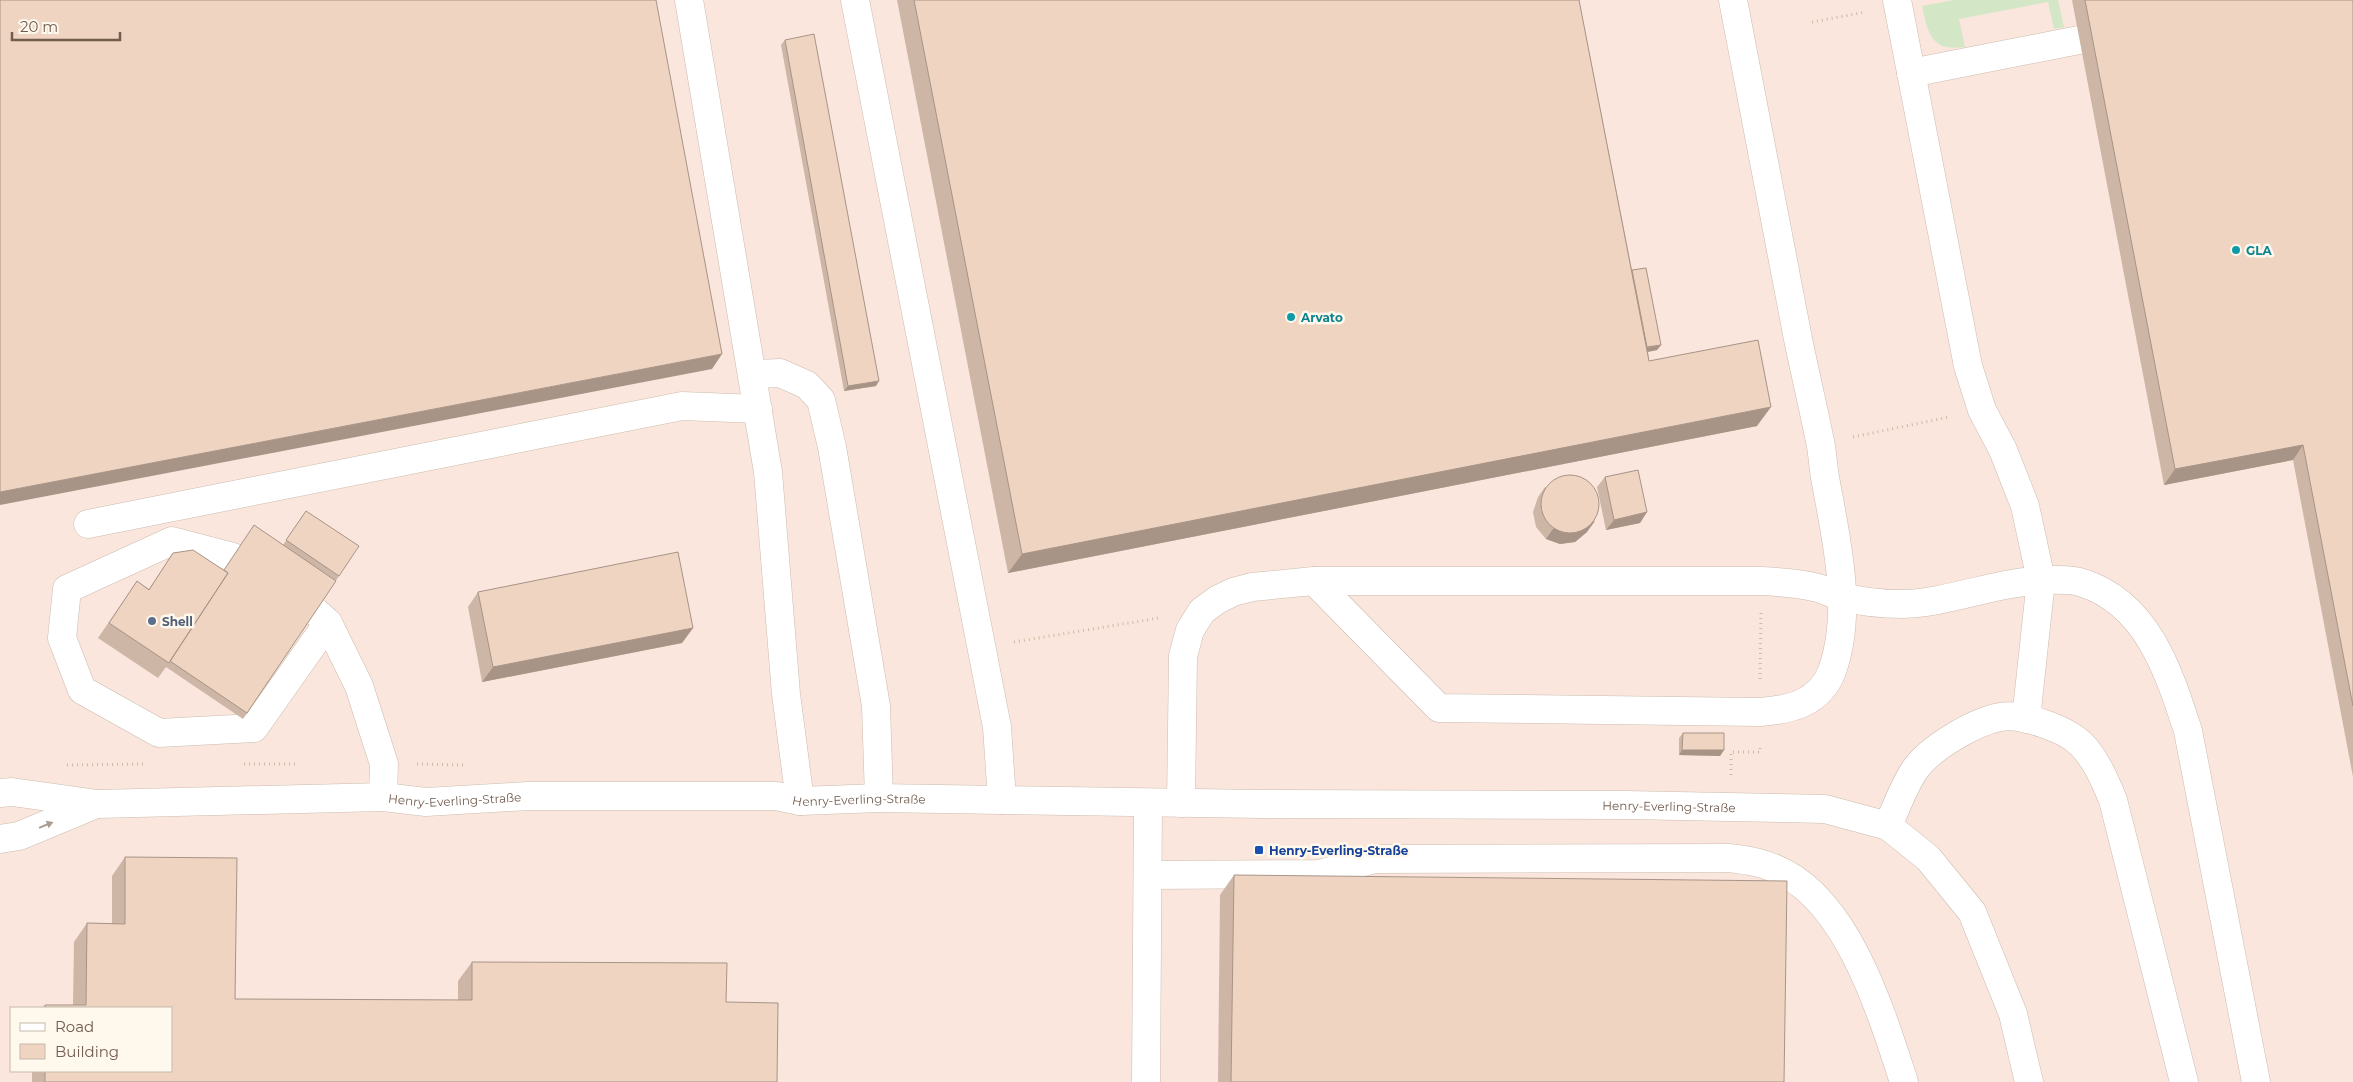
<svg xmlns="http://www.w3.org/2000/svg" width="2353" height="1082" font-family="Montserrat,sans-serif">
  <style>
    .commercial { fill: #fae6dc; fill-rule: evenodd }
    .green { fill: #d3e7c7 }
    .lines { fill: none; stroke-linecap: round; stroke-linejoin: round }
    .minor-casing { stroke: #ccbcae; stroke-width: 29 }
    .path { stroke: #d3b8a4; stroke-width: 3; stroke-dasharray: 1 4; stroke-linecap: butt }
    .minor { stroke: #fff; stroke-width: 28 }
    .wall { fill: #cdb6a6 }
    .shaded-wall { fill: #a79487 }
    .building { fill: #eed4c1; stroke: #a79487 }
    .oneway { fill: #aa9d95 }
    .culture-dot { fill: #0f9aa8; stroke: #fef8ed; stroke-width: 2 }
    .service-dot { fill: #5c6f8a; stroke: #fef8ed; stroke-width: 2 }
    .transit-dot { fill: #1a4fb4; stroke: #fef8ed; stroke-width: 2 }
    .labels { text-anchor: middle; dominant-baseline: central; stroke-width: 5; stroke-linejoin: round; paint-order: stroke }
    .culture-label { font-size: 12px; font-weight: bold; fill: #0d838f; stroke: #fef8ed; text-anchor: start }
    .service-label { font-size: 12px; font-weight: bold; fill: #4e5e75; stroke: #fef8ed; text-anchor: start }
    .street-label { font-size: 12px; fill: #725c4e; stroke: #fef8ed }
    .transit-label { font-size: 12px; font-weight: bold; fill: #164399; stroke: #fef8ed; text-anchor: start }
  </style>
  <rect width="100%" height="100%" fill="#fbf4e7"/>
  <!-- commercial -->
  <path class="commercial" d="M0 0H2353V1082H0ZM11 1008H171V1071H11Z"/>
  <!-- green -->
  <path class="green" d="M1954 0H2058L2064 27 2054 29 2048 2 1959 19 1965 47C1931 52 1928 33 1922 6Z"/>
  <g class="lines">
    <defs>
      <g id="minor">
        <path d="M689 0 768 472 786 694 800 801"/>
        <path d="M855 0 997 727 1002 800"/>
        <path d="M1897 0 1968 366 1982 410 2003 450 2025 506 2041 580 2026 719"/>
        <path d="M1911 73 2079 40"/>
        <path d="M752 374 780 373 807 385 821 400 832 447 876 706 879 798"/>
        <path d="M88 524 682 406 758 409"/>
        <path d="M233 557 172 541 67 589 62 638 82 690 159 733 254 728 328 623"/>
        <path d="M1314 581H1761C1780 582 1800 583 1818 588 1826 590 1834 595 1843 597 1862 602 1883 604 1903 604 1939 603 1976 590 2011 584 2028 581 2067 577 2083 583 2148 604 2169 673 2188 731L2256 1082"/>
        <path d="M316 612 328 623 359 686 384 764 383 797"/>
        <path id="s1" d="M0 793 12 792 98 804 383 797 426 802 528 796H776L800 801 879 798 1261 804 1626 805 1825 809 1888 826 1928 858 1972 912 2013 1014 2029 1082"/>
        <path d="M1181 803 1183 656 1190 630 1202 611 1217 600 1233 592 1252 587 1314 581 1439 708 1760 712C1790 710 1820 703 1832 671 1853 613 1837 542 1826 483 1823 469 1823 455 1820 441 1813 407 1805 373 1798 339 1776 226 1754 113 1733 0"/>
        <path d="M1888 826C1896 808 1903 788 1914 771 1928 749 1974 722 2000 717 2021 713 2066 729 2081 744 2096 759 2105 781 2113 800L2184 1082"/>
        <path d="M0 839 19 836 96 804"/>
        <path d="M1148 875 1319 874 1375 859 1729 858C1748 860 1766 863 1784 873 1850 907 1882 1015 1904 1082"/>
        <path d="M1146 1082 1148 803"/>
      </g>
    </defs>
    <!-- minor casing -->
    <use href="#minor" class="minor-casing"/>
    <!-- path -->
    <path class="path" d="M1812 22 1866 12
      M1853 437 1949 417
      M1014 642 1159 618
      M1760 679 1761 612
      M244 764H298
      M417 764 463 765
      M67 765 146 764
      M1731 775V752H1760V745"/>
    <!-- minor -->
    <use href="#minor" class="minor"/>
  </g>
  <!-- wall -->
  <path class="wall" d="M897 0H1579L1632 270 1661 345 1657 350 1648 352 1649 361 1757 426 1008 573Z
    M2072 0H2353V777L2293 460 2164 485Z
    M785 40 876 386 844 391 781 45Z
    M1605 477 1647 512 1640 523 1606 530 1597 487Z
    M1545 487 1587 532 1575 542 1560 544 1546 539 1536 527 1533 512 1538 497Z
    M306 511 339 576 243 719 166 667 158 678 98 638 137 581 149 589 173 553 224 570 283 545Z
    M478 592 693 628 682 643 482 682 468 607Z
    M1683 733 1724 750 1720 756 1679 755V738Z
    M125 857 235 999 458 1000V981L472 962 726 1002 777 1082H32V1071H171V1008H43L45 1005H73L74 942 87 923H112V876Z
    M1234 875 1784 1082H1218L1220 895Z"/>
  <!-- shaded-wall -->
  <path class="shaded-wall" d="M1661 345 1657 350 1631 355 1635 350Z
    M722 354 712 369 0 505V492Z
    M879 381 876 386 844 391 848 386Z
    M1771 407 1757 426 1008 573 1022 554Z
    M2303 445 2293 460 2164 485 2175 469Z
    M1647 512 1640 523 1606 530 1614 520Z
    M1595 521 1587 532 1575 542 1560 544 1546 539 1553 529Z
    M693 628 682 643 482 682 493 667Z
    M1682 750H1724L1720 756 1679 755Z"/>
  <!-- building -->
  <path class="building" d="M0 0H656L722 354 0 492Z
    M914 0H1579L1649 361 1758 340 1771 407 1022 554Z
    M2085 0H2353V706L2303 445 2175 469Z
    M814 34 879 381 848 386 785 40Z
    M1646 268 1661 345 1647 347 1632 270Z
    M1638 470 1647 512 1614 520 1605 477Z
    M1541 504a29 29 0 1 1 58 0a29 29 0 1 1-58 0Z
    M306 511 359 546 339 576 286 540Z
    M254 525 336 581 247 713 170 661 228 573 224 570Z
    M193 550 228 573 169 663 109 623 137 581 149 590 173 553Z
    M678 552 693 628 493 667 478 592Z
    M1683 733H1724V750H1682Z
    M125 857 237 858 235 999 472 1000V962L727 963 726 1002 778 1003 777 1082H45V1071H171V1008H45V1005H86L87 923 125 924Z
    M1234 875 1787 881 1784 1082H1231Z"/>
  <!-- one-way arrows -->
  <defs><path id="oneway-solid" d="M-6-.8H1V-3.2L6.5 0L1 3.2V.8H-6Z" transform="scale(1.25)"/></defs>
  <use class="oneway" href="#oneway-solid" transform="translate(46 825) rotate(-22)"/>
  <!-- markers -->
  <g class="culture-dot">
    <circle cx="2236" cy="250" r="5"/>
    <circle cx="1291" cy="317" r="5"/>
  </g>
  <circle class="service-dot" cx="152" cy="621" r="5"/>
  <rect class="transit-dot" x="1254" y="845" width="10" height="10" rx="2.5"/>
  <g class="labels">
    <!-- culture labels -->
    <g class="culture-label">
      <text x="2246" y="250">GLA</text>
      <text x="1301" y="317">Arvato</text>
    </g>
    <!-- service labels -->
    <g class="service-label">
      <text x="162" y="621">Shell</text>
    </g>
    <!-- street labels -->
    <g class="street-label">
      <text stroke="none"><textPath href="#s1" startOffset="456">Henry-Everling-Straße</textPath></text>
      <text stroke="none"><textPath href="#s1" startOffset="861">Henry-Everling-Straße</textPath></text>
      <text stroke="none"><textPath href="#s1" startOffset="1671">Henry-Everling-Straße</textPath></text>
    </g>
    <!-- transit labels -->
    <g class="transit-label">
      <text x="1269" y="850">Henry-Everling-Straße</text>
    </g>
  </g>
  <!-- legend -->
  <rect x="10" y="1007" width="162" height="65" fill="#fef8ed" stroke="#c6baad"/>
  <rect x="20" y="1023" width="25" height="8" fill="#ffffff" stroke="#c6baad"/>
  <text x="55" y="1032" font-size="15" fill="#725c4e">Road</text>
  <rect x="20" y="1044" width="25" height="15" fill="#eed4c1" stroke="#c6baad"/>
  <text x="55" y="1057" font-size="15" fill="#725c4e">Building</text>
  <!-- scale -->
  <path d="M12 32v8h108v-8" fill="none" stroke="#725c4e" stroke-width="2.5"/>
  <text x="20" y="32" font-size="15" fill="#725c4e" stroke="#fef8ed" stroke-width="4" paint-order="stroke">20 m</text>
</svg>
